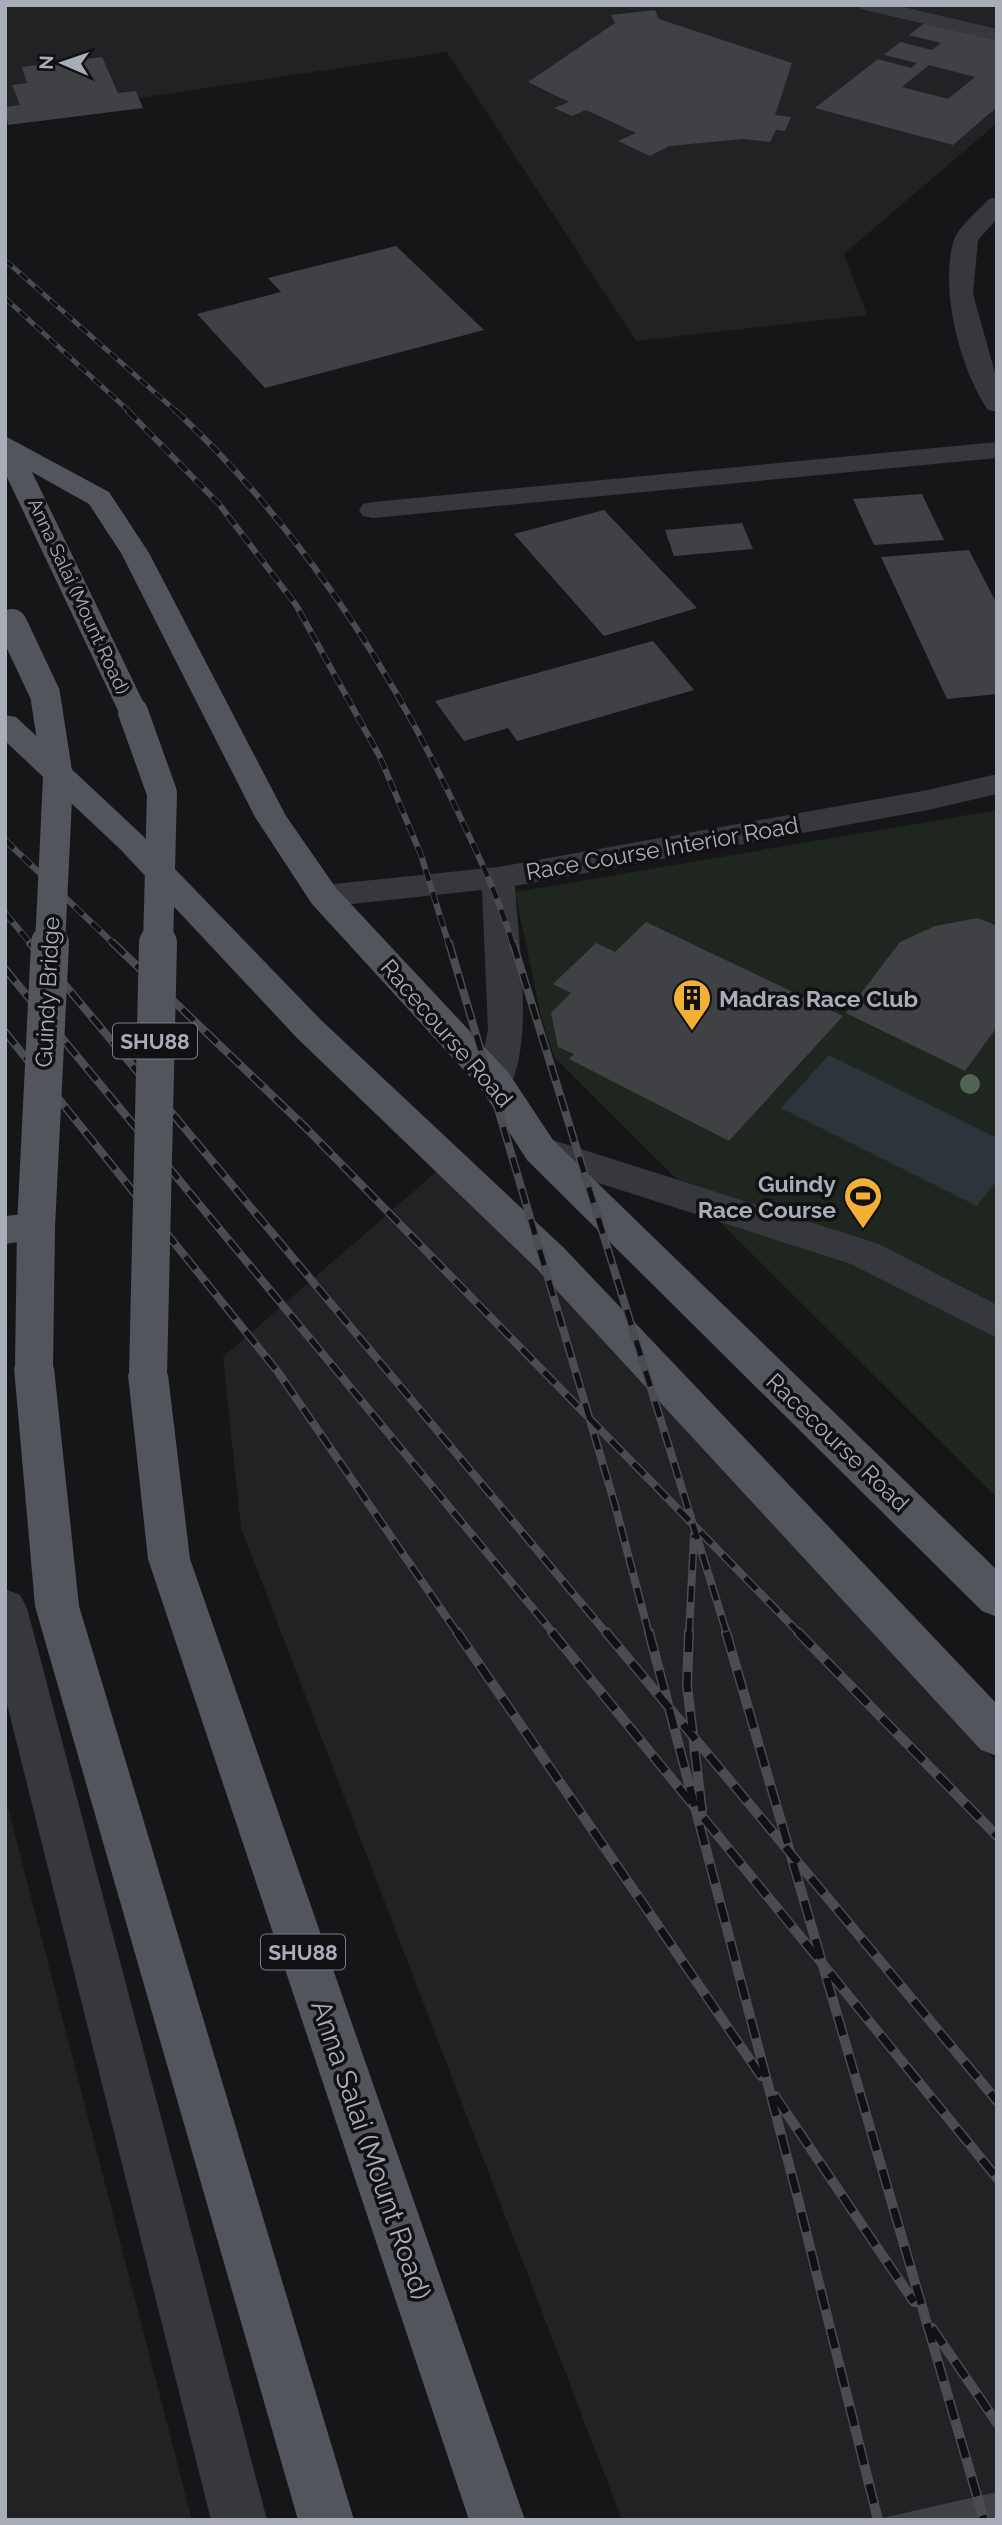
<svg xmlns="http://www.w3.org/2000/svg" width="1002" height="2525" font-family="Raleway,sans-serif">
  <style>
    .built { fill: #222225 }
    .green { fill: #1e261f }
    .water { fill: #2c353c }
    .building { fill: #404145; fill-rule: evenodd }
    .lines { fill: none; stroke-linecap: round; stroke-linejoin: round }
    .minor { fill: #37383d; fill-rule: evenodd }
    .major { fill: #53555c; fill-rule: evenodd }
    .rail-far3-casing { stroke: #4a4c52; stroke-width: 5 }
    .rail-far2-casing { stroke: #4a4c52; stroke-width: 6 }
    .rail-far1-casing { stroke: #4a4c52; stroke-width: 8 }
    .rail-casing { stroke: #4a4c52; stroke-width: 10 }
    .rail-far3 { stroke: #111113; stroke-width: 3.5; stroke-dasharray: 10; stroke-linecap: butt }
    .rail-far2 { stroke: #111113; stroke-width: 4.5; stroke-dasharray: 12; stroke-linecap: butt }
    .rail-far1 { stroke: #111113; stroke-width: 5; stroke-dasharray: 16; stroke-linecap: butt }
    .rail { stroke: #111113; stroke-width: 7; stroke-dasharray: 20; stroke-linecap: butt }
    .major-bridge-far1 { stroke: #53555c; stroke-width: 30 }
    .major-bridge { stroke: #53555c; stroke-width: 38 }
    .tree { fill: #506452 }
    .labels { text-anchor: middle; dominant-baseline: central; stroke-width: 7; stroke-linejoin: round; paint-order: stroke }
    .far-street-label { font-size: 19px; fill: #a8adb8; stroke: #111113 }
    .shield { fill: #111113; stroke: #7b7e86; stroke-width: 2 }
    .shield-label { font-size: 21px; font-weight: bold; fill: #a8adb8 }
    .street-label { font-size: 23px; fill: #a8adb8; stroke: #111113 }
    .poi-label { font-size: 23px; font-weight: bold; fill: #a8adb8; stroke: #111113; text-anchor: start }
    .near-street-label { font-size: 28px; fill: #a8adb8; stroke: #111113 }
  </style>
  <rect width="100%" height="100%" fill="#161618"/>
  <!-- built -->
  <path class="built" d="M7 5H997V123L844 254 867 315 636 341 447 52 5 118Z
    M459 1152 785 1536 997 1763V2520H622L241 1528 223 1357Z
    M5 1796 192 2520H5Z"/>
  <!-- green -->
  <path class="green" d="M997 810V1498L554 1057 541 1016 515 892Z"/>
  <!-- water -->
  <path class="water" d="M829 1055 997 1138V1180L977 1206 781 1108Z"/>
  <!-- building -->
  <path class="building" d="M655 10 659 19 792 63 775 115 791 117 785 131 776 130 770 142 743 139 669 146 650 156 618 141 636 133 586 110 572 116 554 108 569 102 528 82 615 23 611 15Z
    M927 21 997 37V107L953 145 815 108 878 59 911 68 917 63 884 55 900 42 932 50 941 43 909 35ZM929 65 975 77 948 99 902 87Z
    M102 57 118 93 136 91 143 108 8 125 5 107 20 105 12 85 27 83 22 67Z
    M396 246 484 330 265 388 197 314 281 292 268 278Z
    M922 494 944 540 874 545 853 499Z
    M604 510 697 608 604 636 514 534Z
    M742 523 753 549 674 556 665 530Z
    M969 550 997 604V694L947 699 881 557Z
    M653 641 694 690 517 741 508 728 464 741 435 701Z
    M978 918 997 926V1027L965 1071 846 1013 900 942 935 926Z
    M646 922 843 1016 729 1141 569 1059 574 1054 558 1047 551 1013 571 993 553 984 596 943 615 952Z
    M997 2492V2520H878V2519Z"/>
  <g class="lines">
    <!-- minor -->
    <path class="minor" d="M858 5H895L997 29V41L861 9Z
      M997 197V219L978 240 973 294 997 380V412L988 410C960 369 939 288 954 240 959 226 979 210 989 199Z
      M997 442V458L373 518 363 516 359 510 363 504 373 502Z
      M997 774V794L928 810 515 886C518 941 535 1042 508 1090L495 1094 482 1090 477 1081 488 1030 482 890 324 907 312 904 307 896 312 888 324 885 498 867 928 790Z
      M540 1136 879 1244 997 1305V1338L851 1264 527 1160 522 1150 527 1140Z
      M5 1589 20 1595 27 1608 267 2520H211L5 1696Z"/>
    <!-- major -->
    <path class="major" d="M5 436 109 492 149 553 286 816 336 888 508 1072 553 1140 997 1570V1617L982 1611 527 1160 482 1090 312 904 255 817 121 553 89 504 32 472 148 712 144 719 133 721 122 719 5 473Z
      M5 715 16 717 142 835 321 1020 564 1248 997 1704V1756L981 1750 536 1268 297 1038 120 849 5 741Z
      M36 1213 49 1217 55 1227 49 1237 5 1244V1216Z
      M34 1352 48 1357 54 1368 79 1606 354 2520H298L35 1606 14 1368 20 1357Z
      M148 1359 162 1364 168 1375 190 1559 525 2520H469L148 1559 128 1375 134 1364Z"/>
    <defs>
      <path id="rail-far3" d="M5 260 177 412
        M5 298 130 412"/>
      <path id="rail-far2" d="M128 411 219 504 296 605 380 757 421 855 449 945
        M176 411C296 523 386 659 456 808 477 852 499 898 513 945
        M5 840 115 945
        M5 913 32 945"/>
      <path id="rail-far1" d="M30 943 607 1634
        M113 943 305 1127 800 1634
        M449 943 615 1505 649 1634
        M513 943 727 1634
        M5 969 554 1634
        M5 1032 278 1372 458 1634
        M689 1634 694 1535"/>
      <path id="rail" d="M457 1632 761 2076
        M552 1632 997 2178
        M606 1632 997 2101
        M649 1632 797 2195 878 2520
        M689 1632 687 1685 702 1811
        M726 1632 984 2520
        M798 1632 997 1836
        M775 2096 914 2302
        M932 2328 997 2423"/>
    </defs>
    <!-- rail-far3 casing -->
    <use href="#rail-far3" class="rail-far3-casing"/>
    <!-- rail-far2 casing -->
    <use href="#rail-far2" class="rail-far2-casing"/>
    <!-- rail-far1 casing -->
    <use href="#rail-far1" class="rail-far1-casing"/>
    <!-- rail casing -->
    <use href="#rail" class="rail-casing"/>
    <!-- rail-far3 -->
    <use href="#rail-far3" class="rail-far3"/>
    <!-- rail-far2 -->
    <use href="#rail-far2" class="rail-far2"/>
    <!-- rail-far1 -->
    <use href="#rail-far1" class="rail-far1"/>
    <!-- rail -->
    <use href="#rail" class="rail"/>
    <!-- major-bridge-far1 -->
    <path class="major-bridge-far1" d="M12 624 45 694 58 778 50 945
      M133 712 162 793 158 945"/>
    <!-- major-bridge -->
    <path class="major-bridge" d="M34 1368 36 1227 50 943
      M148 1375 158 943"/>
  </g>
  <!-- trees -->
  <circle class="tree" cx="970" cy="1084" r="10"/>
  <!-- icons -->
  <defs>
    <symbol id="building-pin" viewBox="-11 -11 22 30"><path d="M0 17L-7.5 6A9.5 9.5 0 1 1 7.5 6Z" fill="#f2b134" stroke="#111113"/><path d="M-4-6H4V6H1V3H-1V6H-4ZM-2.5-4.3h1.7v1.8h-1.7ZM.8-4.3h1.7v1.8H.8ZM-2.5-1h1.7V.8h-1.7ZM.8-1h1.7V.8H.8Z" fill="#111"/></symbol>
    <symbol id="stadium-pin" viewBox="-11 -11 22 30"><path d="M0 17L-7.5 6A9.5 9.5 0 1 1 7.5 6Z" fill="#f2b134" stroke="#111113"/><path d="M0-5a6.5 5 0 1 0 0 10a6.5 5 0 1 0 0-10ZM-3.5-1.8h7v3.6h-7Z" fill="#111"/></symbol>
  </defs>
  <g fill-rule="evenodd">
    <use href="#building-pin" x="670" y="976" width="44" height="60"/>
    <use href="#stadium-pin" x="841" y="1174" width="44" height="60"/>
  </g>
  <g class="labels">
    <!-- far-street labels -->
    <g class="far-street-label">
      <text transform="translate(79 596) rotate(65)">Anna Salai (Mount Road)</text>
    </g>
    <!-- shield labels -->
    <g class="shield">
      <rect x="113" y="1023.5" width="84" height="35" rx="5"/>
      <rect x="261" y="1934.5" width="84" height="35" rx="5"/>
    </g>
    <g class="shield-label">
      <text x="155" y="1041">SHU88</text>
      <text x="303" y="1952">SHU88</text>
    </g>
    <!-- street labels -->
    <g class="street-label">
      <text transform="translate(662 848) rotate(-10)">Race Course Interior Road</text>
      <text transform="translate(47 992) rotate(-87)">Guindy Bridge</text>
      <text transform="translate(447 1033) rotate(49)">Racecourse Road</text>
      <text transform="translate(838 1442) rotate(44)">Racecourse Road</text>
    </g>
    <!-- poi labels -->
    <g class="poi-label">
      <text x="719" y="998">Madras Race Club</text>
      <text x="836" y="1183" text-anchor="end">Guindy<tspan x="836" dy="26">Race Course</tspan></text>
    </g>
    <!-- near-street labels -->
    <g class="near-street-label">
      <text transform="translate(371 2150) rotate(71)">Anna Salai (Mount Road)</text>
    </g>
  </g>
  <!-- border -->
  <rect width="1002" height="2525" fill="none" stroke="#a8adb8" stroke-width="14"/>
  <!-- north arrow -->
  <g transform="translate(63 63) rotate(272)" stroke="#111113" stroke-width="5" paint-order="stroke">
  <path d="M0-5L12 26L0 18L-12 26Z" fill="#a8adb8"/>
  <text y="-10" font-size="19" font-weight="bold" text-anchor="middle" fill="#a8adb8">N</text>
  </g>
</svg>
